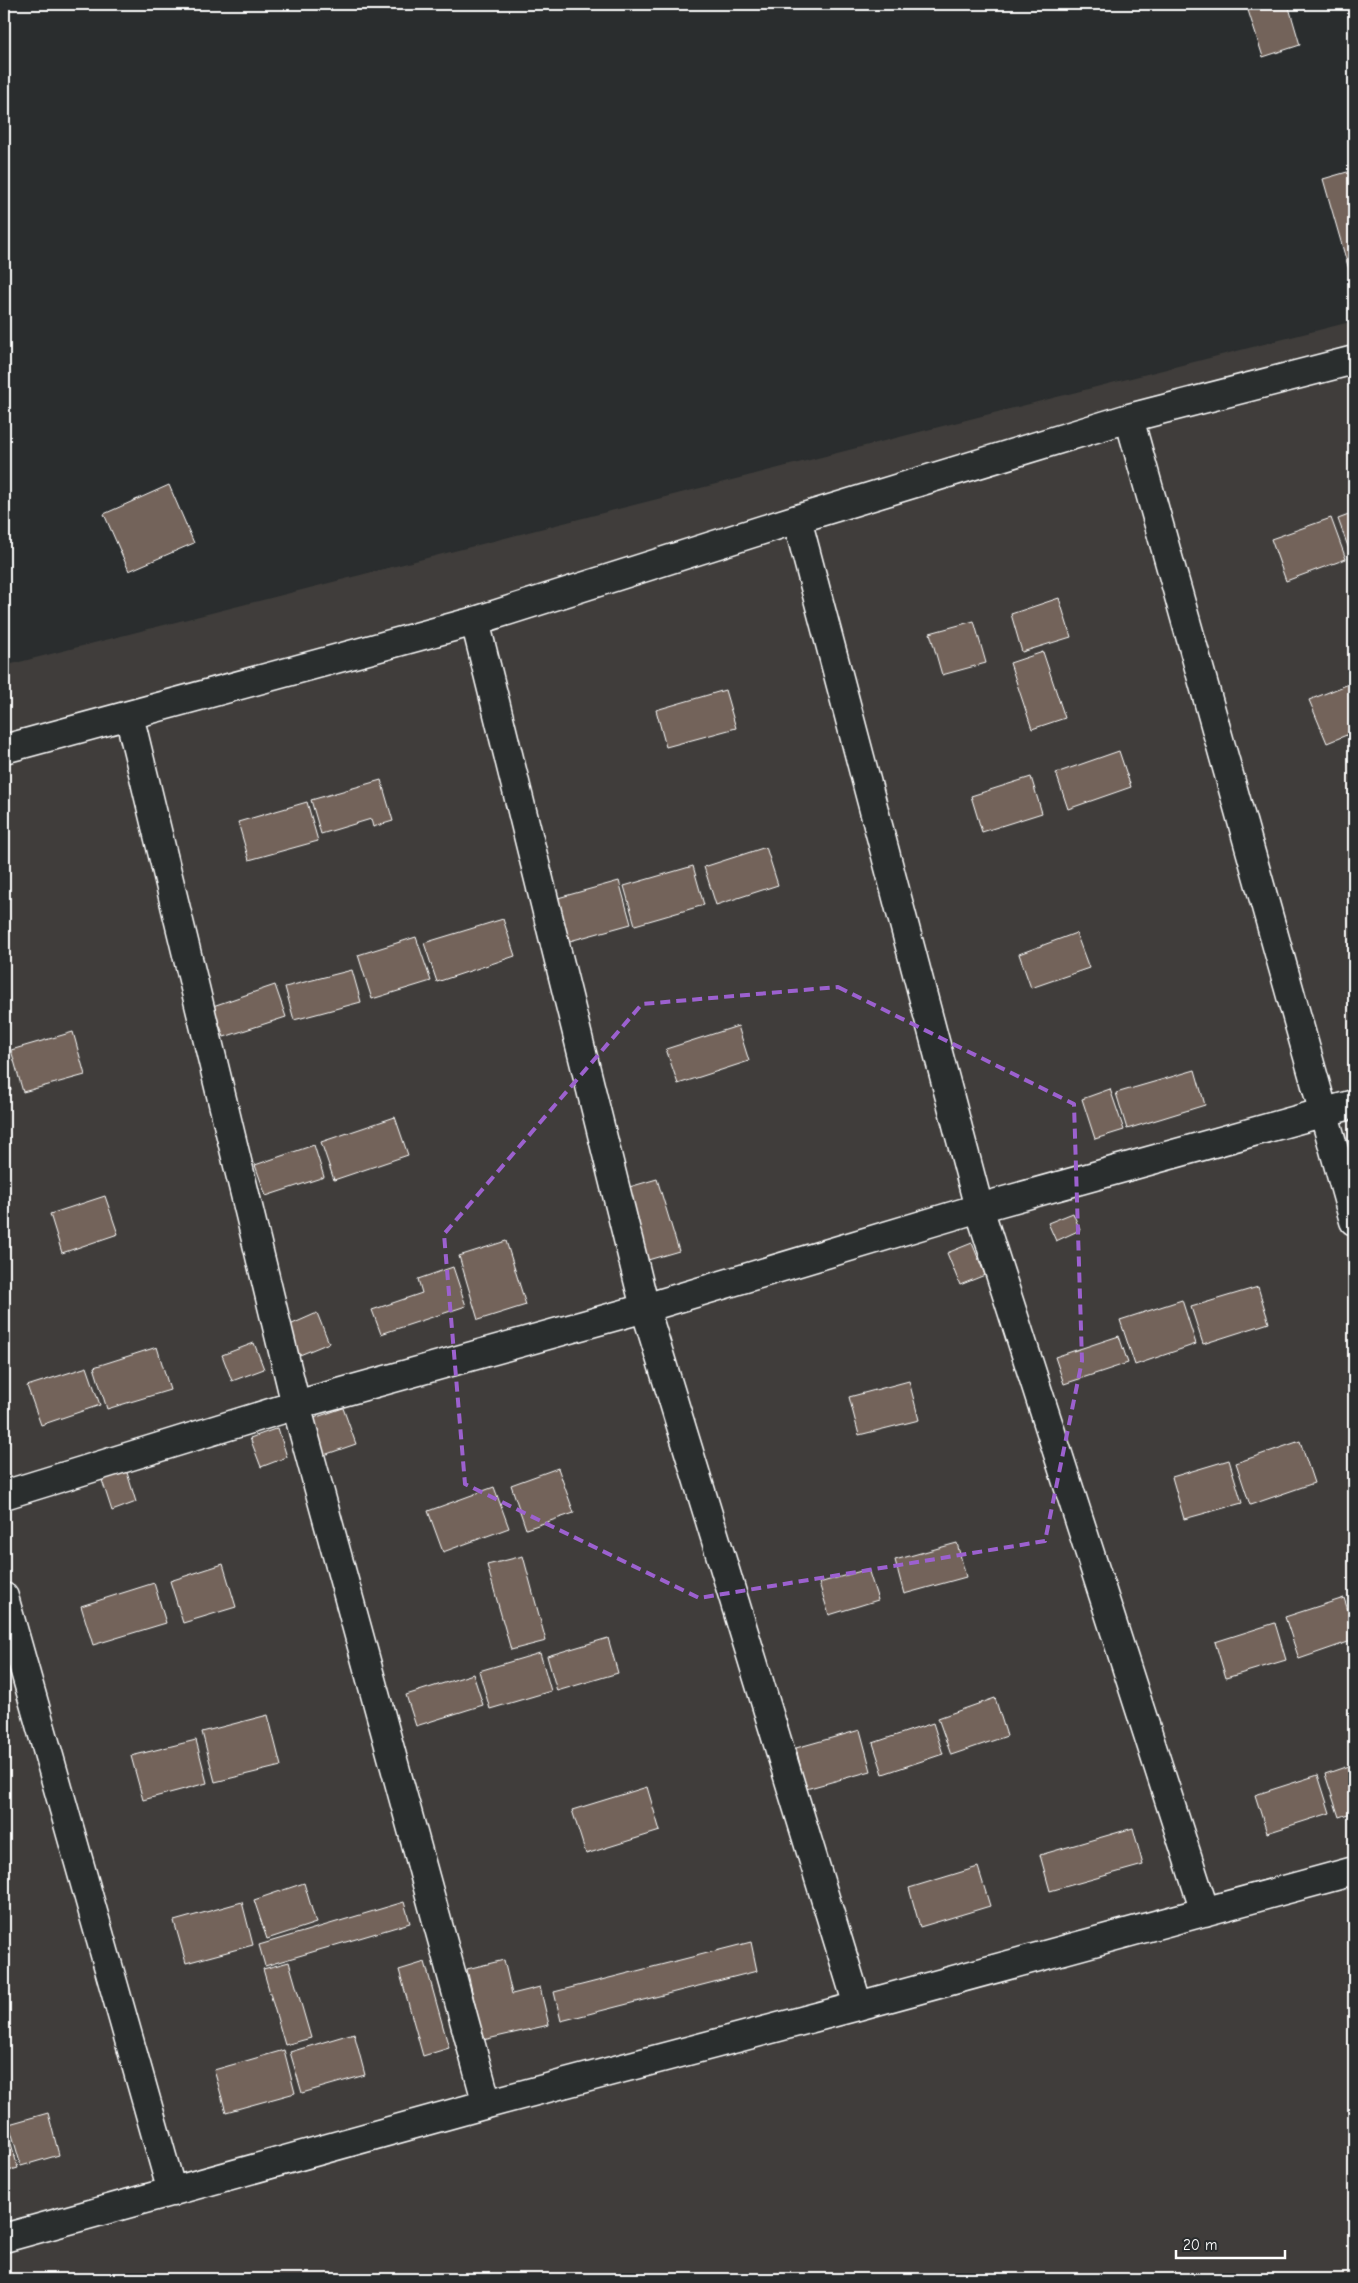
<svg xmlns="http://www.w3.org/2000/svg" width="1358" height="2283" font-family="'Comic Neue',sans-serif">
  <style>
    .built { fill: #403e3b }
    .building { fill: #73645a; stroke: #fff }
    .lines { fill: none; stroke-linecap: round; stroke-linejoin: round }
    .minor-casing { stroke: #fff; stroke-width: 31 }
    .minor { stroke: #2a2d2e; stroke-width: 28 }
    .marked { fill: none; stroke: #9c61cf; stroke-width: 4; stroke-dasharray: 10 6; stroke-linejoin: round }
  </style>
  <rect width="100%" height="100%" fill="#2a2d2e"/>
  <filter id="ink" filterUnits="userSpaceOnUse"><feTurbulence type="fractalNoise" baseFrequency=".02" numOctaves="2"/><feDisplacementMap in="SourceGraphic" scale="10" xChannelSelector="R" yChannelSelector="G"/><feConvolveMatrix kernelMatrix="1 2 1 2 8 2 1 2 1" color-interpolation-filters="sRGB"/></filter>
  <g filter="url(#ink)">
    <!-- built -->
    <path class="built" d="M1354 321V2279H4V666Z"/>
    <!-- building -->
    <path class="building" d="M1246 4H1288L1300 45 1263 57Z
      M1354 170V287L1323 179Z
      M169 485 194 543 129 571 104 514Z
      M1354 513V563L1338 519Z
      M1331 518 1346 559 1286 581 1271 539Z
      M1059 598 1071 637 1022 652 1011 614Z
      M974 621 986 663 942 675 930 633Z
      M1043 652 1065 718 1032 729 1010 663Z
      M1354 682V732L1327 743 1309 700Z
      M725 690 736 728 666 747 656 710Z
      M1119 751 1131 787 1068 809 1056 773Z
      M1031 777 1042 813 982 832 971 796Z
      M381 780 393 821 373 827 371 819 321 834 311 800Z
      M307 802 318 841 249 860 238 822Z
      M766 847 778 885 716 905 704 867Z
      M1354 853V868L1350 855Z
      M693 866 704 905 635 925 624 886Z
      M619 881 631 924 559 944 547 901Z
      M503 919 515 956 437 982 424 943Z
      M1076 933 1089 968 1031 988 1019 954Z
      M416 937 431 981 372 999 358 955Z
      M352 970 361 1002 294 1020 285 987Z
      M275 985 286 1017 224 1037 213 1006Z
      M738 1026 749 1061 678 1084 666 1049Z
      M73 1032 85 1075 23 1092 11 1050Z
      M4 1068 11 1090 4 1092Z
      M1195 1070 1205 1105 1127 1129 1116 1093Z
      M1110 1089 1124 1130 1095 1139 1082 1099Z
      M395 1117 408 1155 334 1180 321 1142Z
      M314 1145 324 1177 266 1196 255 1165Z
      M657 1179 679 1251 641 1262 619 1190Z
      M105 1196 118 1234 62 1253 50 1214Z
      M1073 1213 1080 1230 1056 1241 1048 1223Z
      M506 1241 526 1305 478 1320 459 1256Z
      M972 1243 985 1275 960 1285 947 1253Z
      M453 1267 466 1306 381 1334 372 1310 422 1293 418 1279Z
      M1258 1287 1269 1323 1203 1344 1191 1307Z
      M1182 1300 1196 1344 1135 1365 1120 1320Z
      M317 1313 329 1343 295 1357 283 1328Z
      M1119 1336 1128 1363 1064 1384 1055 1357Z
      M254 1343 264 1369 232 1381 222 1355Z
      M157 1347 170 1390 107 1409 94 1367Z
      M87 1367 100 1405 41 1425 27 1386Z
      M909 1381 919 1420 859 1435 849 1397Z
      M343 1408 356 1444 324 1455 311 1419Z
      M278 1428 287 1457 261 1467 250 1438Z
      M1300 1441 1314 1483 1250 1505 1236 1463Z
      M1229 1460 1242 1503 1184 1519 1172 1477Z
      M125 1466 136 1502 112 1511 100 1474Z
      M558 1468 574 1513 526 1529 511 1485Z
      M494 1487 509 1528 443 1552 428 1511Z
      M957 1543 966 1577 904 1594 895 1560Z
      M523 1556 546 1641 511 1650 487 1565Z
      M223 1564 236 1607 183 1623 170 1581Z
      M868 1569 878 1600 829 1615 819 1583Z
      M154 1583 166 1623 93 1645 81 1606Z
      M1344 1598 1354 1629V1640L1299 1659 1285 1617Z
      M1275 1623 1286 1660 1226 1678 1215 1642Z
      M608 1638 618 1673 557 1691 547 1656Z
      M540 1653 551 1691 490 1709 479 1671Z
      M473 1674 483 1705 416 1726 406 1695Z
      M995 1698 1007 1736 951 1755 938 1718Z
      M268 1715 281 1766 215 1782 202 1732Z
      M933 1723 943 1754 883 1774 873 1743Z
      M860 1730 871 1771 806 1789 796 1748Z
      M196 1740 207 1783 143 1800 131 1756Z
      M1354 1764V1812L1339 1817 1325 1774Z
      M1318 1775 1330 1813 1267 1833 1255 1795Z
      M647 1787 660 1831 586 1854 572 1810Z
      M1133 1828 1143 1865 1050 1891 1040 1855Z
      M978 1867 990 1906 920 1927 909 1888Z
      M304 1883 316 1923 267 1939 254 1900Z
      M242 1902 253 1945 186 1963 174 1921Z
      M404 1902 410 1923 265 1966 259 1945Z
      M751 1942 757 1971 561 2021 554 1992Z
      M504 1960 512 1994 540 1987 549 2025 483 2040 467 1969Z
      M289 1962 311 2038 285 2045 263 1969Z
      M425 1962 449 2048 423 2056 399 1970Z
      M354 2033 365 2075 302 2093 290 2052Z
      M284 2050 295 2093 226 2112 214 2070Z
      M48 2113 59 2155 21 2166 9 2124Z
      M7 2129 18 2168 4 2172V2130Z"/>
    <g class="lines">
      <defs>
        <path id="minor" d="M1129 418 1354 1221
          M797 519 979 1208 1205 1912
          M475 621 645 1308 858 2006
          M129 715 296 1405 487 2104
          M4 749 475 621 797 519 1129 418 1354 360
          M4 1495 296 1405 645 1308 979 1208 1354 1104
          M4 1597 172 2192
          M4 2238 487 2104 858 2006 1354 1871"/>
      </defs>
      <!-- minor casing -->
      <use href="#minor" class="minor-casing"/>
      <!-- minor -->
      <use href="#minor" class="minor"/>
    </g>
  </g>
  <!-- marked area -->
  <path class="marked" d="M838 987 1074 1104 1082 1361 1045 1541 699 1598 465 1484 444 1234 642 1004Z"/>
  <!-- margin -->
  <rect width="1358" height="2283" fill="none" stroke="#2a2d2e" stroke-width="20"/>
  <rect x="10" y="10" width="1338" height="2263" fill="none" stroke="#fff" stroke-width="2" filter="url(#ink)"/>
  <!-- scale -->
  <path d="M1176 2250v8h109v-8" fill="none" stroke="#ffffff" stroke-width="2.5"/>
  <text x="1183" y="2250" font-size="15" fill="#ffffff" stroke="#2a2d2e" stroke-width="4" paint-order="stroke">20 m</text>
</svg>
